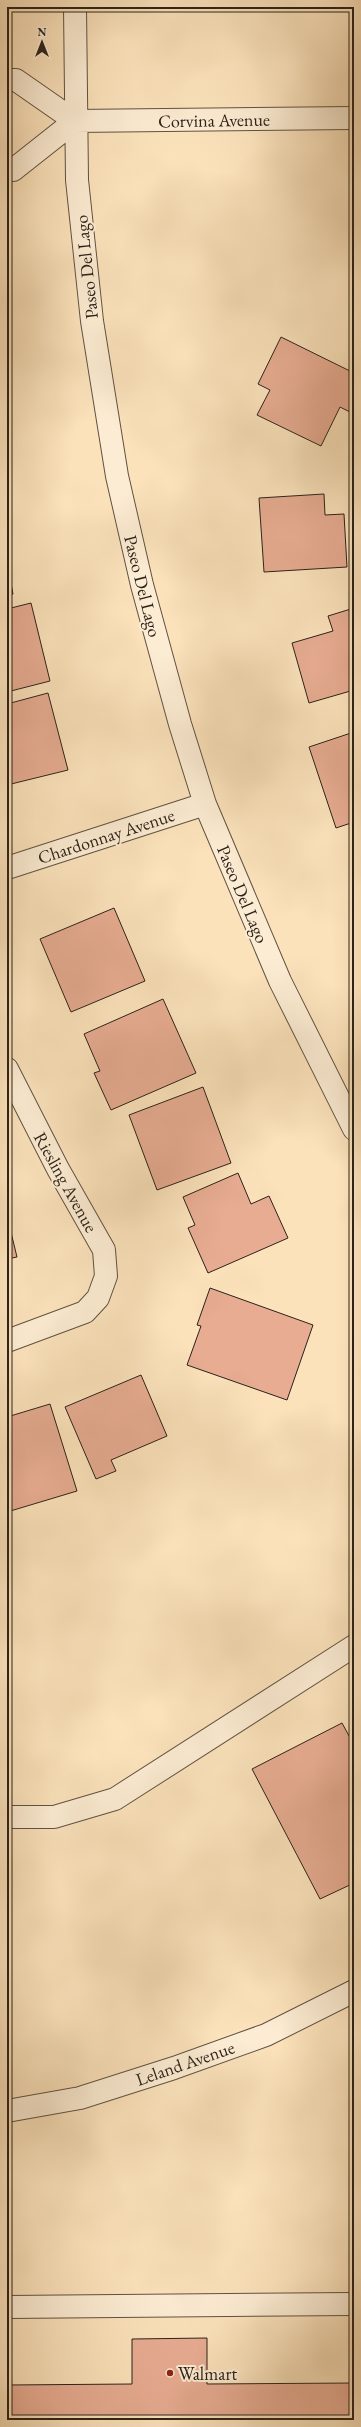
<svg xmlns="http://www.w3.org/2000/svg" width="361" height="2427" font-family="'EB Garamond',serif">
  <style>
    .building { fill: #e7ac92; stroke: #2c221a }
    .lines { fill: none; stroke-linecap: round; stroke-linejoin: round }
    .minor-casing { stroke: #605242; stroke-width: 24 }
    .minor { stroke: #fcecd3; stroke-width: 22 }
    .poi-dot { fill: #8f2418; stroke: #fcecd3; stroke-width: 1.5 }
    .labels { text-anchor: middle; dominant-baseline: central; stroke-width: 4; stroke-linejoin: round; paint-order: stroke }
    .street-label { font-size: 18px; fill: #2c221a; stroke: #fcecd3 }
    .poi-label { font-size: 18px; fill: #2c221a; stroke: #fcecd3; text-anchor: start }
  </style>
  <rect width="100%" height="100%" fill="#fbe2bb"/>
  <filter id="stains"><feTurbulence type="fractalNoise" baseFrequency=".005" numOctaves="4"/><feColorMatrix values="0 0 0 0 .2 0 0 0 0 .09 0 0 0 0 .02 0 0 0 .5 -.17"/></filter>
  <radialGradient id="worn" r=".72"><stop offset=".6" stop-color="#630" stop-opacity="0"/><stop offset="1" stop-color="#630" stop-opacity=".3"/></radialGradient>
  <!-- building -->
  <path class="building" d="M281 337 354 373V414L340 407 321 446 257 415 270 390 258 384Z
    M324 494 325 515 344 514 347 567 264 572 259 498Z
    M7 563 13 594 7 595Z
    M31 603 50 681 7 692V609Z
    M354 608V690L309 703 292 643 333 631 328 616Z
    M48 693 68 770 7 785V704Z
    M354 732V822L336 828 309 747Z
    M114 908 145 981 71 1012 40 939Z
    M163 999 196 1073 111 1110 94 1073 100 1071 84 1034Z
    M203 1087 231 1163 157 1190 129 1115Z
    M238 1173 251 1204 269 1196 288 1238 208 1273 188 1228 195 1225 183 1197Z
    M7 1216 17 1257 7 1259Z
    M210 1288 313 1325 287 1400 187 1365 201 1326 197 1325Z
    M141 1375 167 1436 111 1460 116 1471 96 1479 65 1407Z
    M50 1404 77 1491 7 1512V1417Z
    M342 1723 354 1745V1883L320 1899 252 1769Z
    M207 2338V2384L354 2383V2420H7V2385L132 2384V2339Z"/>
  <g class="lines">
    <defs>
      <path id="minor" d="M75 7 77 180 92 321 117 476 142 585 180 724 205 804 280 981 354 1129
        M7 80H16L75 121 354 118
        M7 170H13L75 121
        M7 868 205 804
        M7 1069 58 1169 104 1250 106 1276 98 1298 85 1312 7 1341
        M7 1817H54L115 1799 354 1646
        M7 2111 80 2098 174 2068 266 2035 354 1991
        M7 2307 354 2304"/>
    </defs>
    <!-- minor casing -->
    <use href="#minor" class="minor-casing"/>
    <!-- minor -->
    <use href="#minor" class="minor"/>
  </g>
  <!-- markers -->
  <circle class="poi-dot" cx="170" cy="2373" r="4"/>
  <g class="labels">
    <!-- street labels -->
    <g class="street-label">
      <text transform="translate(214 120) rotate(-1)">Corvina Avenue</text>
      <text transform="translate(86 267) rotate(-96)">Paseo Del Lago</text>
      <text transform="translate(143 586) rotate(76)">Paseo Del Lago</text>
      <text transform="translate(106 836) rotate(-18)">Chardonnay Avenue</text>
      <text transform="translate(243 894) rotate(67)">Paseo Del Lago</text>
      <text transform="translate(66 1182) rotate(61)">Riesling Avenue</text>
      <text transform="translate(185 2063) rotate(-19)">Leland Avenue</text>
    </g>
    <!-- poi labels -->
    <g class="poi-label">
      <text x="178" y="2373">Walmart</text>
    </g>
  </g>
  <!-- margin -->
  <rect width="361" height="2427" fill="none" stroke="#fbe2bb" stroke-width="24"/>
  <rect x="8" y="8" width="345" height="2411" fill="none" stroke="#2c221a" stroke-width="2"/>
  <rect x="12" y="12" width="337" height="2403" fill="none" stroke="#2c221a"/>
  <!-- north arrow -->
  <g transform="translate(42 42)" stroke="#fcecd3" stroke-width="3" paint-order="stroke">
  <path d="M0-3L7 15L0 10L-7 15Z" fill="#2c221a"/>
  <text y="-6" font-size="11" font-weight="bold" text-anchor="middle" fill="#2c221a">N</text>
  </g>
  <rect width="100%" height="100%" filter="url(#stains)"/>
  <rect width="100%" height="100%" fill="url(#worn)"/>
</svg>
